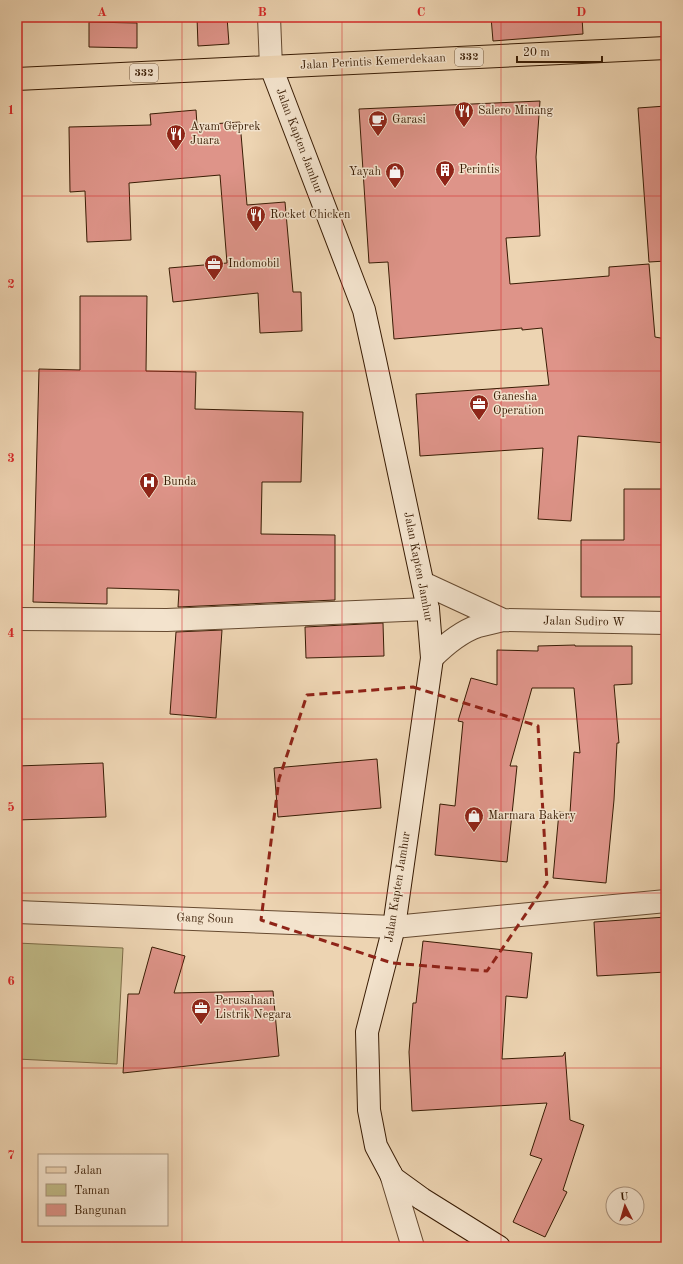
<svg xmlns="http://www.w3.org/2000/svg" width="683" height="1264" font-family="'Old Standard TT',serif">
  <style>
    .park { fill: #c0ba87; stroke: #7c6b46 }
    .building { fill: #de9489; stroke: #391c04 }
    .lines { fill: none; stroke-linecap: round; stroke-linejoin: round }
    .minor-casing { stroke: #664a30; stroke-width: 24 }
    .tertiary-casing { stroke: #664a30; stroke-width: 24 }
    .secondary-casing { stroke: #391c04; stroke-width: 24 }
    .primary-casing { stroke: #391c04; stroke-width: 24 }
    .minor { stroke: #f3e3cd; stroke-width: 22 }
    .tertiary { stroke: #f3e3cd; stroke-width: 22 }
    .secondary { stroke: #f3e3cd; stroke-width: 22 }
    .primary { stroke: #edd4b2; stroke-width: 22 }
    .marked { fill: none; stroke: #8f2418; stroke-width: 3; stroke-dasharray: 8 5; stroke-linejoin: round }
    .grid { fill: none; stroke: #d62828; stroke-width: 1; stroke-opacity: 0.55 }
    .labels { text-anchor: middle; dominant-baseline: central; stroke-width: 3; stroke-linejoin: round; paint-order: stroke }
    .shield { fill: #f3e3cd; stroke: #715840; stroke-width: 1 }
    .shield-label { font-size: 11px; font-weight: bold; fill: #391c04 }
    .street-label { font-size: 12px; fill: #391c04; stroke: #f3e3cd }
    .poi-label { font-size: 12px; fill: #391c04; stroke: #f3e3cd; text-anchor: start }
    .neatline { fill: none; stroke: #d62828; stroke-width: 1.5 }
    .grid-label { font-size: 13px; text-anchor: middle; font-weight: bold; fill: #d62828 }
  </style>
  <rect width="100%" height="100%" fill="#edd4b2"/>
  <filter id="stains"><feTurbulence type="fractalNoise" baseFrequency=".005" numOctaves="4"/><feColorMatrix values="0 0 0 0 .2 0 0 0 0 .09 0 0 0 0 .02 0 0 0 .5 -.17"/></filter>
  <radialGradient id="worn" r=".72"><stop offset=".6" stop-color="#630" stop-opacity="0"/><stop offset="1" stop-color="#630" stop-opacity=".3"/></radialGradient>
  <!-- park -->
  <path class="park" d="M17 943 123 948 117 1064 17 1059Z"/>
  <!-- building -->
  <path class="building" d="M197 17H227L229 44 198 46Z
    M491 17H582L583 34 493 41Z
    M89 22 137 23V48L89 47Z
    M540 101 536 157 540 236 506 238 510 284 609 276V267L649 264 655 337 666 339V443L578 436 571 521 538 519 543 448 420 456 416 394 549 385 542 328 522 330V328L394 339 388 262 369 263 359 109Z
    M666 106V261L649 262 638 108Z
    M196 110 197 125 240 122 247 205 285 202 293 292H301L302 331 260 333 258 293 173 302 169 268 227 263 220 175 129 183 131 240 87 242 85 191 70 192 69 127 151 125 150 114Z
    M80 296H147L146 371 196 372 195 409 303 412 301 482H262L261 534 335 535V600L178 607 179 590 107 588V604L33 602 39 369 80 370Z
    M624 489H666V597H581V540H624Z
    M383 623 384 656 306 658 305 627Z
    M222 630 216 718 170 714 176 632Z
    M575 645V646H632V684L614 685 619 743H617L614 800 606 883 553 878 559 812 570 813 574 752 580 753 574 688H532L510 766H517L507 862 435 855 440 804 455 806 463 722 458 721 471 678 497 685V650L538 651V646Z
    M377 759 381 808 278 817 274 768Z
    M103 763 106 817 17 820V766Z
    M666 917V972L597 976 594 922Z
    M423 941 532 953 527 998 506 996 502 1059 563 1056 565 1052 570 1120 584 1125 563 1190 567 1192 545 1237 513 1222 542 1159 530 1155 547 1103 412 1111 409 1052 413 1003H416Z
    M152 947 185 956 174 993 273 991 279 1056 123 1073 128 994H139Z"/>
  <g class="lines">
    <defs>
      <path id="minor" d="M269 17 271 67
        M17 619 167 620 428 609
        M17 912 394 927 666 901"/>
      <path id="tertiary" d="M423 583 503 620
        M432 658C445 645 460 632 478 626 486 624 495 622 503 620L666 623
        M391 1174 413 1247"/>
      <path id="secondary" d="M271 67 364 310 375 360 428 609 432 658 394 927 367 1032 369 1110 376 1146 393 1178 422 1199 499 1247"/>
      <path id="primary" d="M17 79 666 48"/>
    </defs>
    <!-- minor casing -->
    <use href="#minor" class="minor-casing"/>
    <!-- tertiary casing -->
    <use href="#tertiary" class="tertiary-casing"/>
    <!-- secondary casing -->
    <use href="#secondary" class="secondary-casing"/>
    <!-- primary casing -->
    <use href="#primary" class="primary-casing"/>
    <!-- minor -->
    <use href="#minor" class="minor"/>
    <!-- tertiary -->
    <use href="#tertiary" class="tertiary"/>
    <!-- secondary -->
    <use href="#secondary" class="secondary"/>
    <!-- primary -->
    <use href="#primary" class="primary"/>
  </g>
  <!-- marked area -->
  <path class="marked" d="M413 687 538 726 547 883 487 971 392 963 261 920 279 779 307 695Z"/>
  <!-- grid -->
  <path class="grid" d="M182 17V1247M342 17V1247M501 17V1247M17 196H666M17 371H666M17 545H666M17 719H666M17 893H666M17 1068H666"/>
  <!-- icons -->
  <defs>
    <symbol id="restaurant-pin" viewBox="-11 -11 22 30"><path d="M0 17L-7.5 6A9.5 9.5 0 1 1 7.5 6Z" fill="#8f2418" stroke="#f3e3cd"/><path d="M-5-6h1v4h1v-4h1v4h1v-4h1v5L-1.5 .5V6h-2V.5L-5-1ZM5-6V6H3V1.5H1.5Q1.5-4 5-6Z" fill="#fff"/></symbol>
    <symbol id="cafe-pin" viewBox="-11 -11 22 30"><path d="M0 17L-7.5 6A9.5 9.5 0 1 1 7.5 6Z" fill="#8f2418" stroke="#f3e3cd"/><path d="M-5.5-4.5H6V0H3Q3 3.5 0 3.5H-2.5Q-5.5 3.5-5.5 0ZM3-3.2v2h1.7v-2ZM-6 4.5H4V6H-6Z" fill="#fff"/></symbol>
    <symbol id="building-pin" viewBox="-11 -11 22 30"><path d="M0 17L-7.5 6A9.5 9.5 0 1 1 7.5 6Z" fill="#8f2418" stroke="#f3e3cd"/><path d="M-4-6H4V6H1V3H-1V6H-4ZM-2.5-4.3h1.7v1.8h-1.7ZM.8-4.3h1.7v1.8H.8ZM-2.5-1h1.7V.8h-1.7ZM.8-1h1.7V.8H.8Z" fill="#fff"/></symbol>
    <symbol id="shop-pin" viewBox="-11 -11 22 30"><path d="M0 17L-7.5 6A9.5 9.5 0 1 1 7.5 6Z" fill="#8f2418" stroke="#f3e3cd"/><path d="M-5-2.5h2.3a2.7 3.5 0 0 1 5.4 0H5L5.5 6h-11ZM-1.5-2.5h3a1.5 2.3 0 0 0-3 0Z" fill="#fff"/></symbol>
    <symbol id="office-pin" viewBox="-11 -11 22 30"><path d="M0 17L-7.5 6A9.5 9.5 0 1 1 7.5 6Z" fill="#8f2418" stroke="#f3e3cd"/><path d="M-6-3h4V-5.5h4V-3h4V5H-6ZM-1-4.5V-3h2v-1.5ZM-6 0V1H6V0Z" fill="#fff"/></symbol>
    <symbol id="hospital-pin" viewBox="-11 -11 22 30"><path d="M0 17L-7.5 6A9.5 9.5 0 1 1 7.5 6Z" fill="#8f2418" stroke="#f3e3cd"/><path d="M-5-5h3v3.5h4V-5h3V5h-3V1.5h-4V5h-3Z" fill="#fff"/></symbol>
  </defs>
  <g fill-rule="evenodd">
    <use href="#restaurant-pin" x="453" y="100" width="22" height="30"/>
    <use href="#cafe-pin" x="367" y="109" width="22" height="30"/>
    <use href="#restaurant-pin" x="165" y="123" width="22" height="30"/>
    <use href="#building-pin" x="434" y="159" width="22" height="30"/>
    <use href="#shop-pin" x="384" y="161" width="22" height="30"/>
    <use href="#restaurant-pin" x="245" y="204" width="22" height="30"/>
    <use href="#office-pin" x="203" y="253" width="22" height="30"/>
    <use href="#office-pin" x="468" y="393" width="22" height="30"/>
    <use href="#hospital-pin" x="138" y="471" width="22" height="30"/>
    <use href="#shop-pin" x="463" y="805" width="22" height="30"/>
    <use href="#office-pin" x="190" y="997" width="22" height="30"/>
  </g>
  <g class="labels">
    <!-- shield labels -->
    <g class="shield">
      <rect x="455" y="48" width="28" height="18" rx="3"/>
      <rect x="130" y="64" width="28" height="18" rx="3"/>
    </g>
    <g class="shield-label">
      <text x="469" y="57">332</text>
      <text x="144" y="73">332</text>
    </g>
    <!-- street labels -->
    <g class="street-label">
      <text transform="translate(373 62) rotate(-3)">Jalan Perintis Kemerdekaan</text>
      <text transform="translate(299 141) rotate(69)">Jalan Kapten Jamhur</text>
      <text transform="translate(418 567) rotate(79)">Jalan Kapten Jamhur</text>
      <text transform="translate(584 622) rotate(1)">Jalan Sudiro W</text>
      <text transform="translate(398 887) rotate(-81)">Jalan Kapten Jamhur</text>
      <text transform="translate(205 919) rotate(2)">Gang Soun</text>
    </g>
    <!-- poi labels -->
    <g class="poi-label">
      <text x="478" y="111">Salero Minang</text>
      <text x="392" y="120">Garasi</text>
      <text x="190" y="127">Ayam Geprek<tspan x="190" dy="14">Juara</tspan></text>
      <text x="459" y="170">Perintis</text>
      <text x="381" y="172" text-anchor="end">Yayah</text>
      <text x="270" y="215">Rocket Chicken</text>
      <text x="228" y="264">Indomobil</text>
      <text x="493" y="397">Ganesha<tspan x="493" dy="14">Operation</tspan></text>
      <text x="163" y="482">Bunda</text>
      <text x="488" y="816">Marmara Bakery</text>
      <text x="215" y="1001">Perusahaan<tspan x="215" dy="14">Listrik Negara</tspan></text>
    </g>
  </g>
  <!-- margin -->
  <rect width="683" height="1264" fill="none" stroke="#edd4b2" stroke-width="44"/>
  <!-- legend -->
  <rect x="38" y="1154" width="130" height="72" fill="#f3e3cd" stroke="#a9937d"/>
  <rect x="46" y="1167" width="20" height="6" fill="#edd4b2" stroke="#a9937d"/>
  <text x="74" y="1174" font-size="12" fill="#391c04">Jalan</text>
  <rect x="46" y="1184" width="20" height="12" fill="#c0ba87" stroke="#a9937d"/>
  <text x="74" y="1194" font-size="12" fill="#391c04">Taman</text>
  <rect x="46" y="1204" width="20" height="12" fill="#de9489" stroke="#a9937d"/>
  <text x="74" y="1214" font-size="12" fill="#391c04">Bangunan</text>
  <!-- north arrow -->
  <g transform="translate(625 1206) rotate(355)"><circle r="19" fill="#f3e3cd" stroke="#a9937d"/>
  <path d="M0-3L7 15L0 10L-7 15Z" fill="#8f2418"/>
  <text y="-6" font-size="11" font-weight="bold" text-anchor="middle" fill="#391c04">U</text>
  </g>
  <!-- scale -->
  <path d="M517 56v6h85v-6" fill="none" stroke="#391c04" stroke-width="2"/>
  <text x="523" y="56" font-size="12" fill="#391c04" stroke="#f3e3cd" stroke-width="3" paint-order="stroke">20 m</text>
  <rect x="22" y="22" width="639" height="1220" class="neatline"/>
  <g class="grid-label">
    <text x="102" y="16">A</text>
    <text x="262" y="16">B</text>
    <text x="421" y="16">C</text>
    <text x="581" y="16">D</text>
    <text x="11" y="114">1</text>
    <text x="11" y="288">2</text>
    <text x="11" y="462">3</text>
    <text x="11" y="637">4</text>
    <text x="11" y="811">5</text>
    <text x="11" y="985">6</text>
    <text x="11" y="1159">7</text>
  </g>
  <rect width="100%" height="100%" filter="url(#stains)"/>
  <rect width="100%" height="100%" fill="url(#worn)"/>
</svg>
